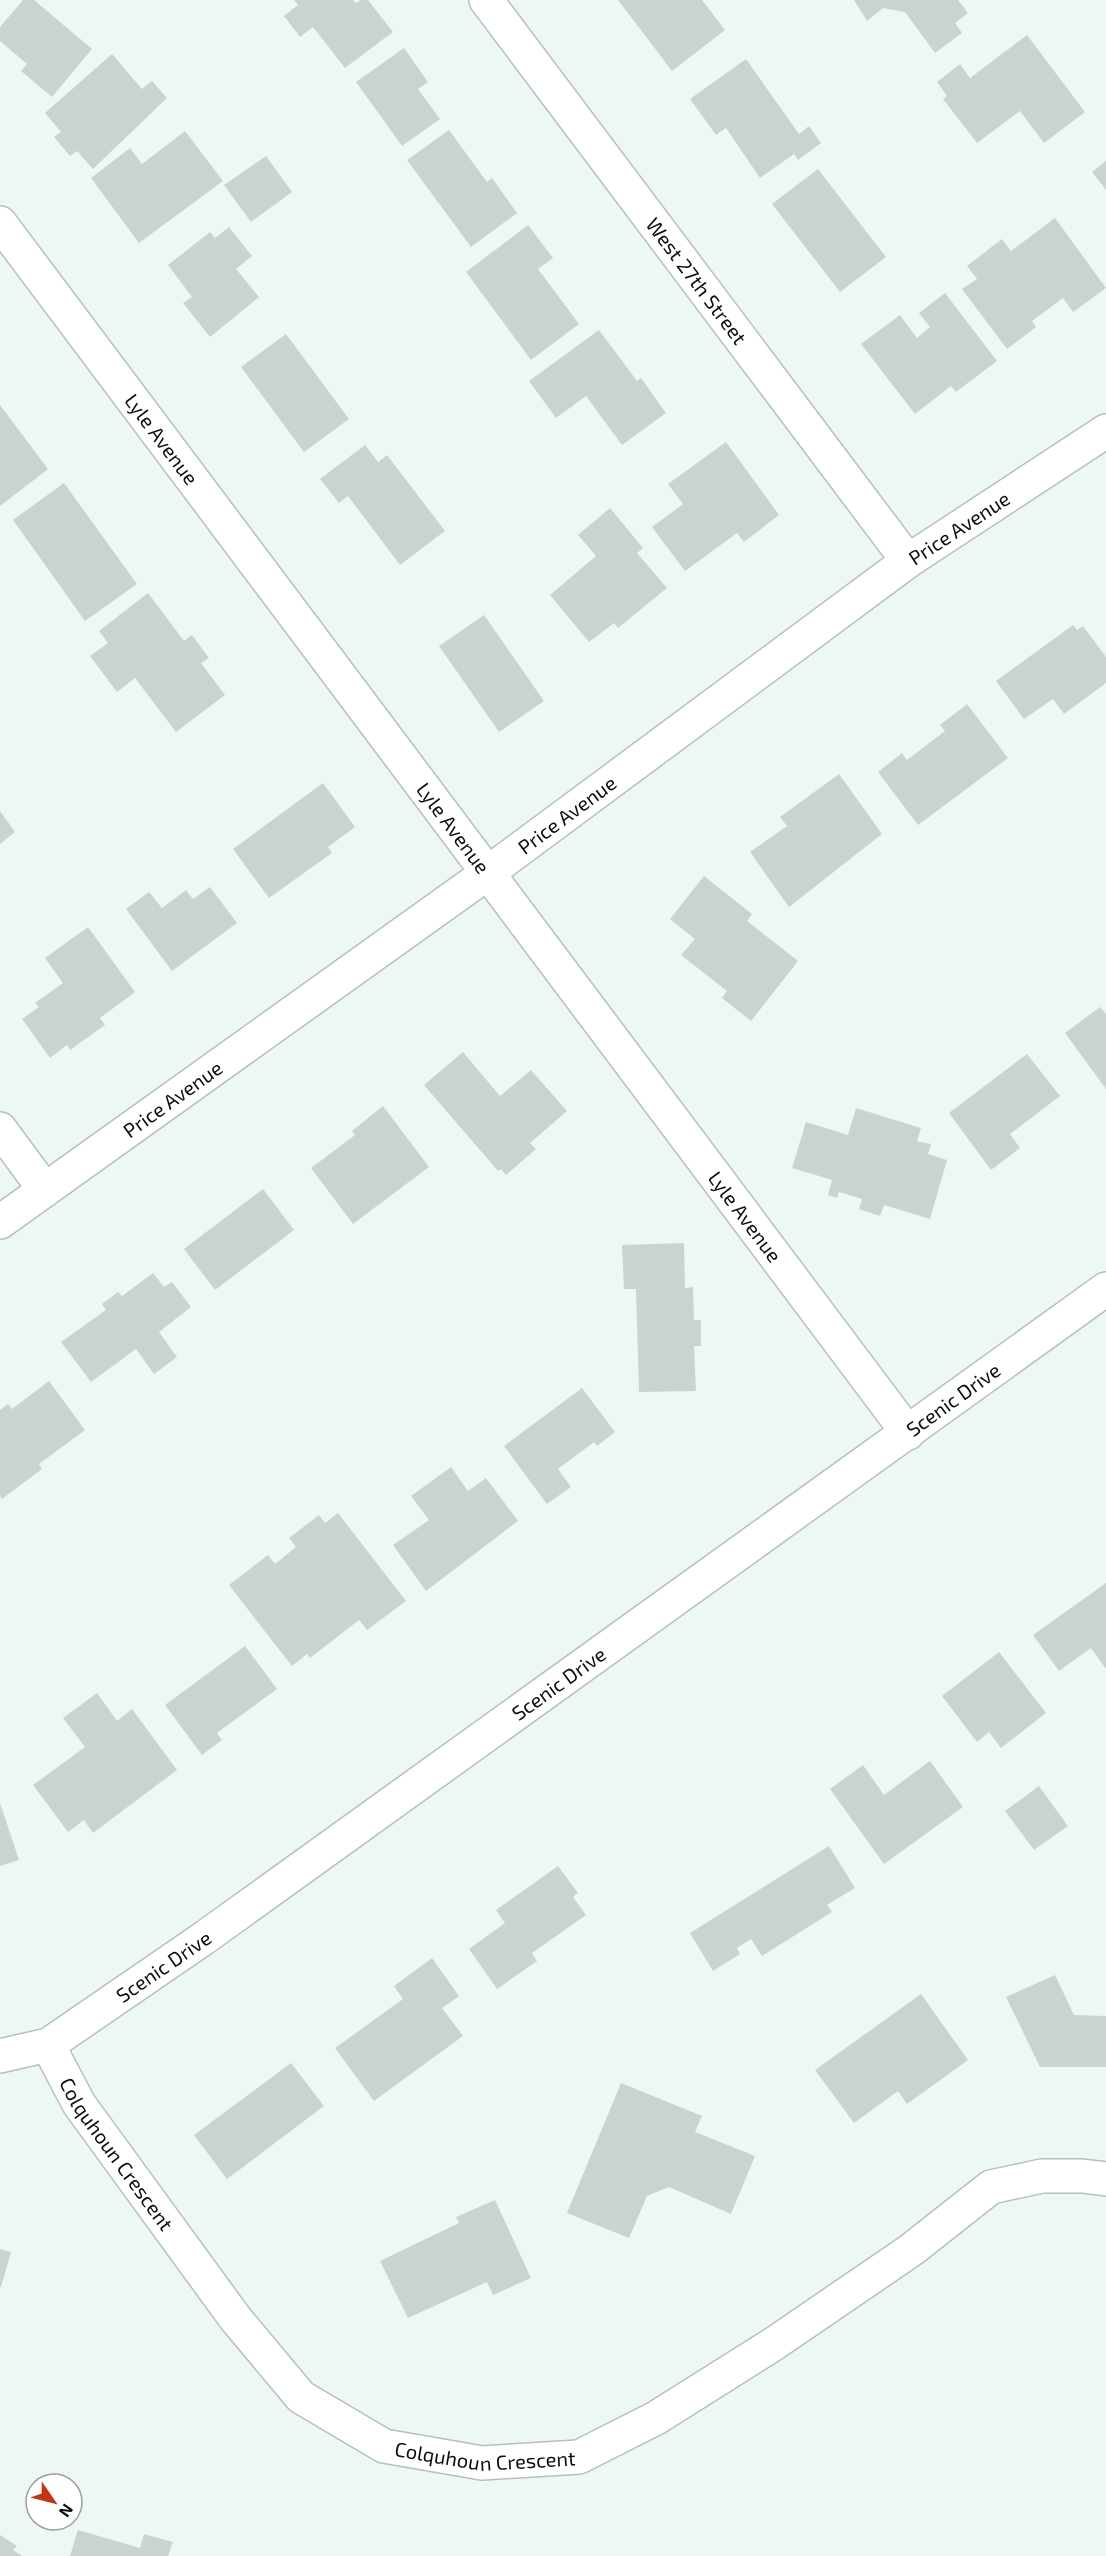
<svg xmlns="http://www.w3.org/2000/svg" width="1106" height="2556" font-family="'Exo 2',sans-serif">
  <style>
    .building { fill: #c9d4d2 }
    .lines { fill: none; stroke-linecap: round; stroke-linejoin: round }
    .minor-casing { stroke: #b5c0be; stroke-width: 36 }
    .minor { stroke: #fff; stroke-width: 33 }
    .labels { text-anchor: middle; dominant-baseline: central; stroke-width: 5; stroke-linejoin: round; paint-order: stroke }
    .street-label { font-size: 20px; fill: #0b0e0e; stroke: #fff }
  </style>
  <rect width="100%" height="100%" fill="#edf8f6"/>
  <!-- building -->
  <path class="building" d="M23 0H34L92 49 52 97 21 71 27 64 0 41V27Z
    M294 0H353L356 3 361 0H368L393 32 345 68 313 27 300 37 284 16 298 5Z
    M618 0H702L725 30 672 71Z
    M854 0H958L968 13 955 23 962 33 935 53 905 12 883 8 867 21Z
    M1027 35 1085 112 1044 143 1020 111 977 143 943 99 947 96 937 82 960 64 970 78Z
    M404 48 428 82 418 89 440 119 402 146 356 82Z
    M112 54 142 89 152 81 167 98 93 169 77 151 70 156 54 137 61 132 45 113Z
    M746 59 799 134 809 126 821 143 798 160 794 154 760 178 726 128 716 135 690 99Z
    M449 130 487 182 492 178 517 213 471 247 407 160Z
    M185 131 223 181 139 243 91 178 130 148 142 164Z
    M266 156 292 192 251 222 224 185Z
    M1106 161V190L1092 172Z
    M818 169 886 257 840 292 772 204Z
    M1055 218 1106 288 1073 312 1063 298 1032 321 1036 327 1007 349 962 289 977 279 967 266 1002 239 1011 251Z
    M528 225 553 258 538 269 579 324 531 360 466 272Z
    M229 227 252 256 236 269 259 297 210 337 183 303 192 297 168 265 210 232 215 238Z
    M945 293 997 361 956 392 951 386 915 414 861 344 900 315 917 338 930 327 919 313Z
    M599 330 637 381 641 378 666 413 622 445 586 396 556 418 529 381Z
    M286 334 349 419 304 452 241 367Z
    M0 405 48 469 0 506Z
    M726 442 779 515 744 542 737 533 685 571 652 527 683 504 668 484Z
    M365 445 378 462 387 455 445 531 400 565 348 496 339 503 320 479Z
    M64 483 137 584 85 621 13 520Z
    M610 508 643 548 637 553 667 588 618 628 614 623 589 642 550 595 596 556 578 535Z
    M148 593 184 641 192 635 209 658 201 663 225 695 176 732 135 678 117 692 90 656 108 643 99 631Z
    M484 615 544 701 499 732 439 646Z
    M1073 625 1077 630 1083 626 1106 657V683L1064 714 1053 699 1024 719 996 681Z
    M967 704 1008 758 918 825 878 772 902 753 907 760 945 731 940 725Z
    M839 774 882 834 789 907 750 852 787 826 780 817Z
    M323 783 355 827 328 847 332 853 269 898 233 849Z
    M0 811 15 832 0 844Z
    M704 876 752 914 747 921 798 961 751 1021 722 998 727 991 681 955 695 939 670 919Z
    M210 887 237 923 172 971 126 909 149 892 162 908 186 890 193 899Z
    M88 927 135 992 100 1018 105 1025 70 1050 67 1045 50 1058 22 1019 39 1007 35 1003 63 983 45 958Z
    M1100 1007 1106 1014V1089L1065 1033Z
    M463 1052 500 1096 531 1070 567 1111 530 1143 536 1149 506 1175 501 1169 498 1171 424 1085Z
    M1027 1054 1060 1096 1010 1134 1020 1148 991 1170 949 1113Z
    M383 1106 429 1167 353 1224 311 1168 355 1135 352 1131Z
    M856 1108 921 1128 917 1141 931 1144 928 1154 947 1160 930 1219 884 1205 880 1216 859 1209 862 1199 839 1192 837 1198 828 1195 832 1180 792 1168 806 1122 848 1135Z
    M263 1189 294 1230 215 1290 184 1249Z
    M684 1243 685 1288 693 1287 694 1320H701V1346H694L696 1391 639 1392 636 1289H624L622 1245Z
    M153 1273 164 1287 172 1282 191 1307 159 1332 177 1357 154 1374 136 1349 91 1382 61 1342 106 1310 102 1304 118 1292 122 1296Z
    M49 1381 85 1430 39 1464 42 1469 2 1499 0 1496V1410L8 1404 12 1409Z
    M582 1388 615 1432 597 1446 594 1442 558 1469 571 1487 547 1504 504 1446Z
    M451 1467 468 1491 486 1478 518 1521 426 1591 393 1545 429 1520 411 1496Z
    M338 1513 406 1601 367 1630 359 1620 310 1658 307 1654 292 1666 229 1585 268 1555 275 1564 296 1547 289 1538 319 1515 325 1523Z
    M1106 1583V1669L1091 1648 1059 1671 1033 1635Z
    M245 1646 277 1689 217 1733 222 1740 202 1755 165 1705Z
    M999 1652 1046 1713 1001 1748 989 1732 977 1742 942 1696Z
    M97 1693 117 1721 132 1709 177 1770 93 1833 84 1820 68 1832 33 1785 85 1747 63 1718Z
    M930 1761 963 1807 884 1864 830 1789 863 1765 884 1795Z
    M1039 1786 1068 1826 1034 1850 1005 1811Z
    M0 1803 19 1860 0 1866Z
    M829 1846 855 1888 827 1905 832 1912 762 1956 751 1939 737 1948 740 1954 713 1971 690 1933Z
    M558 1866 578 1893 573 1897 586 1915 532 1953 537 1961 497 1989 469 1949 505 1923 496 1910Z
    M432 1958 459 1996 442 2008 463 2036 374 2101 335 2048 403 1999 394 1986Z
    M1055 1975 1074 2015 1106 2016V2067H1040L1006 1997Z
    M921 1994 968 2060 907 2104 898 2091 854 2123 815 2070Z
    M291 2063 324 2106 227 2179 194 2135Z
    M621 2083 702 2116 695 2132 755 2156 731 2214 669 2187 647 2196 629 2238 567 2213Z
    M495 2200 531 2278 493 2295 487 2282 408 2318 380 2261 459 2223 456 2217Z
    M0 2249 11 2252 1 2287H0Z
    M78 2530 140 2548 144 2534 173 2542 168 2556H70Z
    M0 2535 17 2546 13 2550 22 2556H0Z"/>
  <g class="lines">
    <defs>
      <g id="minor">
        <path id="s1" d="M486 0 908 561"/>
        <path id="s2" d="M0 223 908 1433"/>
        <path d="M0 1129 45 1190"/>
        <path id="s3" d="M0 1222 489 872 908 561 1106 431"/>
        <path id="s4" d="M48 2045 79 2104 235 2318 301 2397 384 2446 482 2463 579 2457 656 2418 775 2343 911 2250 991 2187 1042 2176H1082L1106 2179"/>
        <path id="s5" d="M0 2056 48 2045 204 1938 1106 1289"/>
      </g>
    </defs>
    <!-- minor casing -->
    <use href="#minor" class="minor-casing"/>
    <!-- minor -->
    <use href="#minor" class="minor"/>
  </g>
  <g class="labels">
    <!-- street labels -->
    <g class="street-label">
      <text stroke="none"><textPath href="#s1" startOffset="351">West 27th Street</textPath></text>
      <text stroke="none"><textPath href="#s2" startOffset="270">Lyle Avenue</textPath></text>
      <text stroke="none"><textPath href="#s3" startOffset="1184">Price Avenue</textPath></text>
      <text stroke="none"><textPath href="#s3" startOffset="698">Price Avenue</textPath></text>
      <text stroke="none"><textPath href="#s2" startOffset="756">Lyle Avenue</textPath></text>
      <text stroke="none"><textPath href="#s3" startOffset="212">Price Avenue</textPath></text>
      <text stroke="none"><textPath href="#s2" startOffset="1242">Lyle Avenue</textPath></text>
      <text stroke="none"><textPath href="#s5" startOffset="1161">Scenic Drive</textPath></text>
      <text stroke="none"><textPath href="#s5" startOffset="675">Scenic Drive</textPath></text>
      <text stroke="none"><textPath href="#s5" startOffset="189">Scenic Drive</textPath></text>
      <text stroke="none"><textPath href="#s4" startOffset="129">Colquhoun Crescent</textPath></text>
      <text stroke="none"><textPath href="#s4" startOffset="633">Colquhoun Crescent</textPath></text>
    </g>
  </g>
  <!-- north arrow -->
  <g transform="translate(54 2502) rotate(125)"><circle r="28" fill="#ffffff" stroke="#9d9f9f" stroke-width="1.5"/>
  <path d="M0-4.5L10 22L0 15L-10 22Z" fill="#c13618"/>
  <text y="-9" font-size="16" font-weight="bold" text-anchor="middle" fill="#0b0e0e">N</text>
  </g>
</svg>
